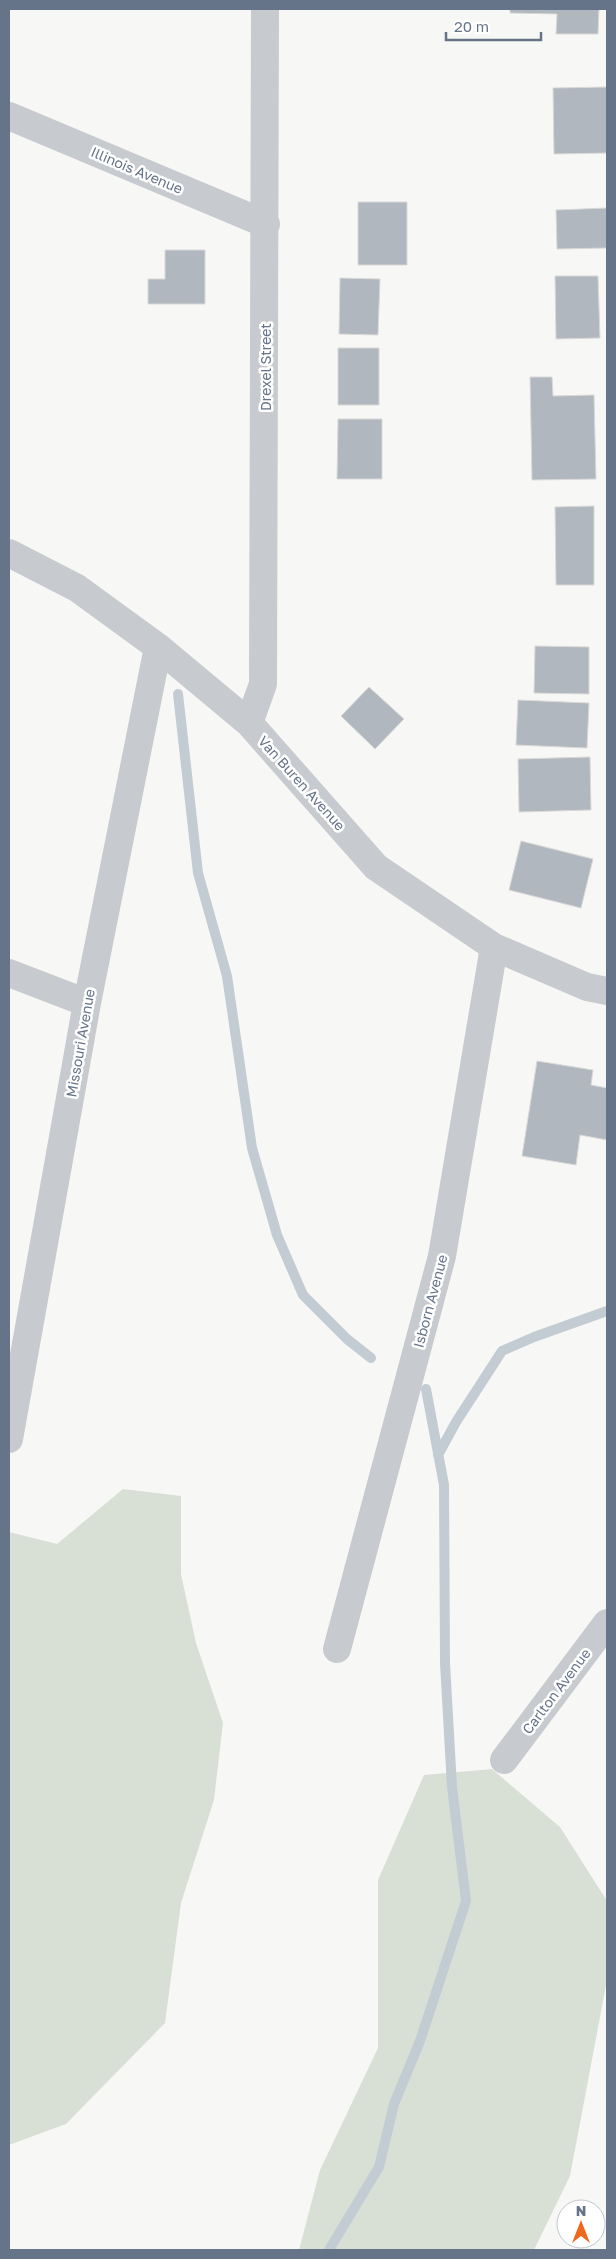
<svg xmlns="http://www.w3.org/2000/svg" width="616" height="2259" font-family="'Golos Text',sans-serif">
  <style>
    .green { fill: #d8e0d5 }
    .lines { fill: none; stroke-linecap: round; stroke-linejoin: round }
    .stream { stroke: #c3ccd2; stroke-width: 10 }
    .building { fill: #b0b7be; stroke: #d9d9d7 }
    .street { stroke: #c7cace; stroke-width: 28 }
    .labels { text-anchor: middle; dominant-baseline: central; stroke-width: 5; stroke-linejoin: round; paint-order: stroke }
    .street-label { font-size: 14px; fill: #657488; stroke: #fff }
  </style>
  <rect width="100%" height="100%" fill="#f7f8f5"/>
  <!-- green -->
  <path class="green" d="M123 1489 181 1496V1574L196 1643 223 1723 214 1800 181 1903 165 2023 66 2124 9 2145V1532L57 1544Z
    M492 1769 560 1827 607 1901V1980L570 2176 534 2250H299L320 2170 378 2048V1880L424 1775Z"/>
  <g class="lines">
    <!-- stream -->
    <path class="stream" d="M178 694 198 873 227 976 252 1148 277 1235 303 1295 347 1339 371 1358
      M438 1455 456 1422 502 1351 534 1337 607 1311
      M329 2250 379 2167 394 2104 420 2041 466 1901 452 1787 445 1663 444 1485 426 1389"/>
  </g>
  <!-- building -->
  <path class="building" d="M510 9H599L598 34H556L557 14 510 13Z
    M607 87V153L554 154 553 88Z
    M358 202H407V265H358Z
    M607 208V248L557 249 556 210Z
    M165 250H205V304H148V279H165Z
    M555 276H598L600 338 556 339Z
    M340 278 380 279 378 335 339 334Z
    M338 348H379V405H338Z
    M530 377H552L553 396 594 395 596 479 532 480Z
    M338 419H382V479H337Z
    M594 506V585H556L555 507Z
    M535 646 589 647V694L534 693Z
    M369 687 404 719 375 749 341 716Z
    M518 700 589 703 587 748 516 745Z
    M590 757 591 810 519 812 518 759Z
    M521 841 593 859 581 908 509 890Z
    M537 1061 593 1070 591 1085 607 1088V1140L580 1135 576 1165 522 1156Z"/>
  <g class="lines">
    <!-- street -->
    <path class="street" d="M9 116 266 224
      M9 553 77 588 158 647 249 723 376 867 494 947 587 987 607 991
      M249 723 263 684 265 9
      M9 973 87 1003
      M9 1439 87 1003 158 647
      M337 1649 442 1256 494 947
      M504 1760 607 1623"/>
  </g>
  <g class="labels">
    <!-- street labels -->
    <g class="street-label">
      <text transform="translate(137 170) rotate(23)">Illinois Avenue</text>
      <text transform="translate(265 367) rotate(-90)">Drexel Street</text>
      <text transform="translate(302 783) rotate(48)">Van Buren Avenue</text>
      <text transform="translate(80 1043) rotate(-80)">Missouri Avenue</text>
      <text transform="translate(430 1301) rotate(-75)">Isborn Avenue</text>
      <text transform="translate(556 1691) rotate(-53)">Carlton Avenue</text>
    </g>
  </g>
  <!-- border -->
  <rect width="616" height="2259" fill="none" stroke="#657488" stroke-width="20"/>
  <!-- north arrow -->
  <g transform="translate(581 2224)"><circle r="24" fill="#ffffff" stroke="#c1c7cf"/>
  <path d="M0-4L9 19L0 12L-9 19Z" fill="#ee681e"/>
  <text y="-8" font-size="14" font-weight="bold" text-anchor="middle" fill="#657488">N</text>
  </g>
  <!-- scale -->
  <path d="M446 32v8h95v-8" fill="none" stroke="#657488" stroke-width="2.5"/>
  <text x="454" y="32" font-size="15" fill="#657488" stroke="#ffffff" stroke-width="4" paint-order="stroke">20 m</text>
</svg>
